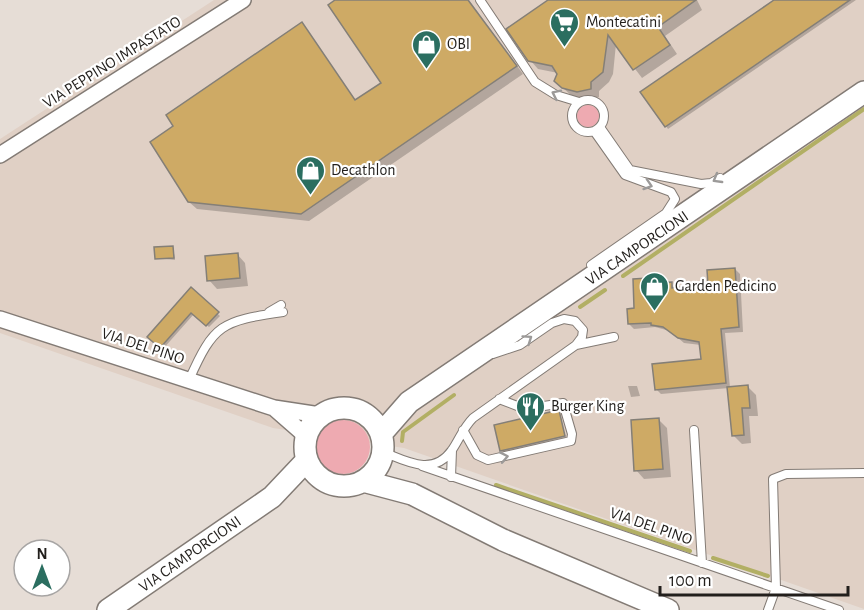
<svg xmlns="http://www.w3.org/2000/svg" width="864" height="610" font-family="'Alegreya Sans',sans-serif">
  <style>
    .built { fill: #e0d0c5 }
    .green { fill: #eeaab1 }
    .shadow { fill: #0003 }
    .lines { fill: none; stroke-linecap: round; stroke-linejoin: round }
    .stream { stroke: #b2af64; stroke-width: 4 }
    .building { fill: #ceaa65; stroke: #847f77; stroke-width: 1.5 }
    .service-casing { stroke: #837b75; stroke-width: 10 }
    .minor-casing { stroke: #837b75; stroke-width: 18 }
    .secondary-casing { stroke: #837b75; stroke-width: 24 }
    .service { stroke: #fff; stroke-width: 8 }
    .minor { stroke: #fff; stroke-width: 15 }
    .secondary { stroke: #fff; stroke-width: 21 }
    .oneway { stroke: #9c9a99 }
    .labels { text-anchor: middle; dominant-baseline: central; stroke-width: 4.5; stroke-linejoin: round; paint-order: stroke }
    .poi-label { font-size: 16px; fill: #221f1c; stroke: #fff; text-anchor: start }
    .street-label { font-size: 16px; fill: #221f1c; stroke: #fff }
  </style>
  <rect width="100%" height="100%" fill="#e6ddd6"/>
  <!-- built -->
  <path class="built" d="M214 0H864V609L404 448 273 428 0 333V139Z"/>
  <!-- green -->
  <path class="green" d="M577 116a11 11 0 1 1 22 0a11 11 0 1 1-22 0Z
    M316 447a27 27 0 1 1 54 0a27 27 0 1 1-54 0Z"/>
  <!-- shadow -->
  <path class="shadow" d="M337 0H469L523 74 309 221 197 209 189 202 175 126 302 24 356 101 383 84Z
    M552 0H697L702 10 665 36 677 54 642 78 616 44 613 74 609 82 599 91V97L584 99 572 96 555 81 558 73 538 69 530 60Z
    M777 0H856L668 129 642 92Z
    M173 247 175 260 157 258Z
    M237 254 245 263 248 286 217 289 209 280Z
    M735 269 740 274 743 332 725 333 730 388 748 387 756 395 758 416H749L751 443 742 444 733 435 729 388 661 394 656 389 703 360 701 345 684 343 670 331 655 327 634 329 629 324 647 279 653 284H671L676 289 709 286Z
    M191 289 220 316 209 327 194 314 163 349 149 337Z
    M628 386H637L640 396 631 397Z
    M558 412 566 438 504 453 502 450Z
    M659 420 667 428 671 477 644 479 636 470Z"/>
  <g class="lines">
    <!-- stream -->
    <path class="stream" d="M623 276 864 109
      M580 307 605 290
      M402 441 403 432 454 395
      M496 485 690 551
      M713 558 768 576"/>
  </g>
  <!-- building -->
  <path class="building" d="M335 0H468L517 66 301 214 188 202 150 142 173 126 166 115 302 22 355 100 381 83 328 5Z
    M548 0H696L658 27 670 45 633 70 608 35 603 72 591 82V89L577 92 562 88 554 81 557 74 552 66 528 61 506 29Z
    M774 0H850L665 127 640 92Z
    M173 246 174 258 155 259 154 247Z
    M238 253 240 278 207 281 205 256Z
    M735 268 739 327 721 329 726 383 655 390 652 364 701 359 699 342 678 338 663 327 651 325V323L628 324 627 309 634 308 633 279 648 278V283L672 282V288L708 285 707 270Z
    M191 287 219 312 206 326 191 313 160 348 147 337Z
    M748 385 750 408H742L744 435 732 436 727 387Z
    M559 410 565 436 500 451 494 425Z
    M659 418 663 469 634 471 631 420Z"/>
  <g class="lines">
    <defs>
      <path id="service" d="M480 0 535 82 556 95 579 102
        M572 116a16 16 0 1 1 32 0a16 16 0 1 1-32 0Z
        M600 127 630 170 701 184 711 183 720 178
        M591 265 666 213 675 199 671 192 625 175 594 131
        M269 312 281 305
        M576 345 614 337
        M189 380C214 324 221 321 283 312
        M463 430 477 455 488 460 571 441 572 434 563 403 525 409 499 399
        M694 430 702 563
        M383 452C406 461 433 477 452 450 459 440 463 428 473 418L576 345 582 337 583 330 575 321 564 319 552 323 520 345 493 354
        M422 466 839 610
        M451 477 452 450
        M768 610 776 588 773 479 786 474 864 473"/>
      <path id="minor" d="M0 155 243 0
        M0 319 274 408 320 415
        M274 408 306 436"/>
      <path id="secondary" d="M305 447a39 39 0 1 1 78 0a39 39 0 1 1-78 0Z
        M381 434 409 402 864 92
        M363 481 412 494 503 540 668 610
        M108 610 272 497 307 460"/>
    </defs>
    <!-- service casing -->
    <use href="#service" class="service-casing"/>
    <!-- minor casing -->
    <use href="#minor" class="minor-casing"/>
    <!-- secondary casing -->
    <use href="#secondary" class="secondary-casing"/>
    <!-- service -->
    <use href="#service" class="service"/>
    <!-- minor -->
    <use href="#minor" class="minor"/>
    <!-- secondary -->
    <use href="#secondary" class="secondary"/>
  </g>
  <!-- one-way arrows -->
  <defs><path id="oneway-chevron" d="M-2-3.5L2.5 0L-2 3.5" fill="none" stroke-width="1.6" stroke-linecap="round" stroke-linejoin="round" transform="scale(1.5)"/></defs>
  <g class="oneway">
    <use href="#oneway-chevron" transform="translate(556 94) rotate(-154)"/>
    <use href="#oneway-chevron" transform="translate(717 179) rotate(150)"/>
    <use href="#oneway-chevron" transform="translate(648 185) rotate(18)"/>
    <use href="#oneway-chevron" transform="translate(528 339) rotate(-35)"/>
    <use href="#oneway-chevron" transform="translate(504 457) rotate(-11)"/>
  </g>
  <!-- icons -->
  <defs>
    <symbol id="supermarket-pin" viewBox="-11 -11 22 30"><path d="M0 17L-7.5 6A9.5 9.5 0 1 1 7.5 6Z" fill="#2b6e60" stroke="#fff"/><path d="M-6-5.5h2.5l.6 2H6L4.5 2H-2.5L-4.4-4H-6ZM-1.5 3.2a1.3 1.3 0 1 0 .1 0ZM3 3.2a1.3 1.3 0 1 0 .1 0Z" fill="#fff"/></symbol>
    <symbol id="shop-pin" viewBox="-11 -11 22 30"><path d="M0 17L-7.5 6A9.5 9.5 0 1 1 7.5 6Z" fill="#2b6e60" stroke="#fff"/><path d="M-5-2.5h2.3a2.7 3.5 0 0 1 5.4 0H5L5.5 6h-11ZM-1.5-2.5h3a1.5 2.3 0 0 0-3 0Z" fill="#fff"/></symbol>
    <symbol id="restaurant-pin" viewBox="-11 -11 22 30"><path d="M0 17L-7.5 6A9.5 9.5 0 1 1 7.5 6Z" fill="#2b6e60" stroke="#fff"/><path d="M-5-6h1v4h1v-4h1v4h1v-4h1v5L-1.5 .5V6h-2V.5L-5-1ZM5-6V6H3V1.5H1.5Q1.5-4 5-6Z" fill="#fff"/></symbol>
  </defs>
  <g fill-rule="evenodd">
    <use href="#supermarket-pin" x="548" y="6" width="33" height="45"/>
    <use href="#shop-pin" x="410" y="28" width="33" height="45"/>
    <use href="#shop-pin" x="294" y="154" width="33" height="45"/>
    <use href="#shop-pin" x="638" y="270" width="33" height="45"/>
    <use href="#restaurant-pin" x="514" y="390" width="33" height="45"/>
  </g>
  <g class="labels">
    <!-- poi labels -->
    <g class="poi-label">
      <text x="586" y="22">Montecatini</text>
      <text x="447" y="44">OBI</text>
      <text x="331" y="170">Decathlon</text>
      <text x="675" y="286">Garden Pedicino</text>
      <text x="551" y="406">Burger King</text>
    </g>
    <!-- street labels -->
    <g class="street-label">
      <text transform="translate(112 62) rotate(-32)">VIA PEPPINO IMPASTATO</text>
      <text transform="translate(637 248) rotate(-34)">VIA CAMPORCIONI</text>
      <text transform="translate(143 346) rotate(18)">VIA DEL PINO</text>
      <text transform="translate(651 526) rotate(19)">VIA DEL PINO</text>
      <text transform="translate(190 554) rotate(-35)">VIA CAMPORCIONI</text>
    </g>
  </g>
  <!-- north arrow -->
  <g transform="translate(42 568)"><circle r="28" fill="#ffffff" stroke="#a7a5a4" stroke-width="1.5"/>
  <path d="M0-4.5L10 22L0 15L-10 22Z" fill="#2b6e60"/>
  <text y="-9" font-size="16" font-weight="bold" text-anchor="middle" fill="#221f1c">N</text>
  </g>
  <!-- scale -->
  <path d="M660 586v9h188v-9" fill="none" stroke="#221f1c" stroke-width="3"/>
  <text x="669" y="586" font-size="18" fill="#221f1c" stroke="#ffffff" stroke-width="4.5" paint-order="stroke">100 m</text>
</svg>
